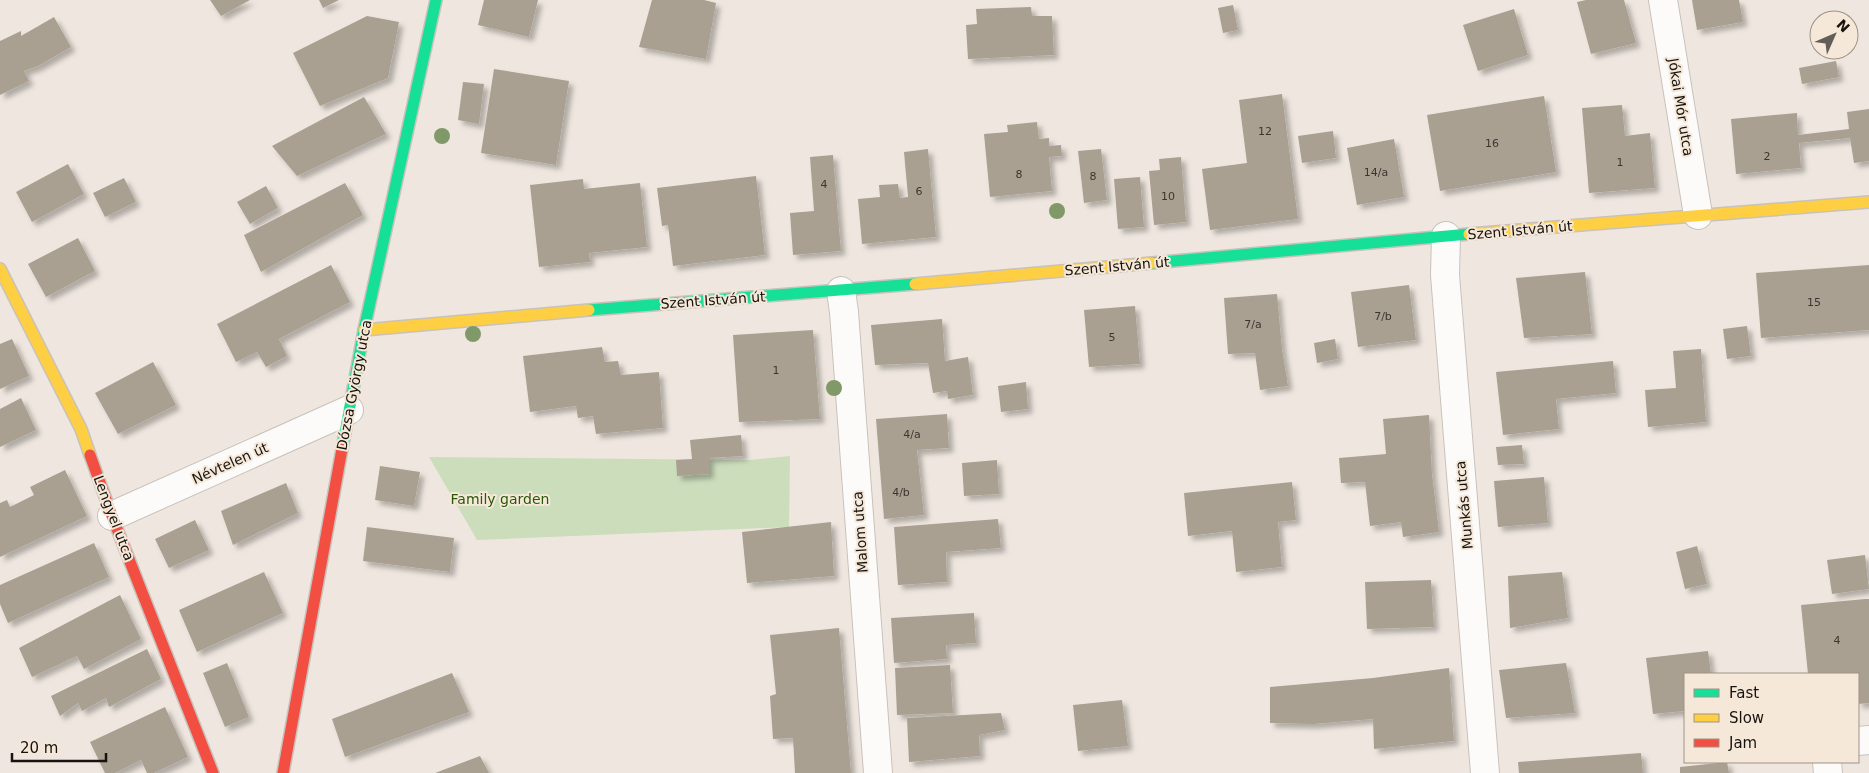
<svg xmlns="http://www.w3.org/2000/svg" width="1869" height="773" font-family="'DejaVu Sans',sans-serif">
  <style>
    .green { fill: #ccddbc }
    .building { fill: #aaa091; filter: url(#shadow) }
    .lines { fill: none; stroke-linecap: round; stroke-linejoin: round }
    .street-casing { stroke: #c8c2bb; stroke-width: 30 }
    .fast-casing { stroke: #c8c2bb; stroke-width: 14 }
    .slow-casing { stroke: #c8c2bb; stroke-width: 14 }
    .jam-casing { stroke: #c8c2bb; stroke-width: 14 }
    .street { stroke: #fdfbfa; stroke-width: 28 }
    .fast { stroke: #16e098; stroke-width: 11 }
    .slow { stroke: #ffcf43; stroke-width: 11 }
    .jam { stroke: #f24e42; stroke-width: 11 }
    .tree { fill: #819968 }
    .labels { text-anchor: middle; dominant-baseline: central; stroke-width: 4; stroke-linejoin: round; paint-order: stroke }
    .number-label { font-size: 11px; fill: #3c362f }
    .street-label { font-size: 14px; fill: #18130e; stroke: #f5e8d9 }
    .park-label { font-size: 14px; fill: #275907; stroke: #f5e8d9 }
  </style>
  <defs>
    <filter id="shadow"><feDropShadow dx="4.5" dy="4.5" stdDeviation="2.5" flood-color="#0004"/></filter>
  </defs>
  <rect width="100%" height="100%" fill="#efe7df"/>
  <!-- green -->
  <path class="green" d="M790 456 789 527 477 540 429 457 750 460Z"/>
  <!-- building -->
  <path class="building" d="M210 0H250L221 16Z
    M319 0H339L323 8Z
    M484 0H538L529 37 478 25Z
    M652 0H704L716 3 706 59 639 47Z
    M1586 0H1624L1636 43 1591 54 1577 2Z
    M1692 0H1739L1743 22 1697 30Z
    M1233 5 1238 30 1223 33 1218 8Z
    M1031 7 1032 16H1052L1054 55 968 59 966 25 977 24 976 9Z
    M1514 9 1528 55 1478 71 1463 25Z
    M367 16 399 22 388 78 320 106 293 53Z
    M54 17 71 47 38 66 24 71 29 81 0 95V41L21 31V36Z
    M1836 61 1839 77 1802 84 1799 68Z
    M494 69 569 81 556 165 481 153Z
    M463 82 484 84 479 124 458 120Z
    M1282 94 1298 219 1210 230 1202 169 1247 163 1239 100Z
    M1544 96 1556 172 1440 191 1427 115Z
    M364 97 386 134 297 176 272 146Z
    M1622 105 1625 136 1650 133 1655 188 1589 193 1582 108Z
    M1869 109V161L1854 163 1850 138 1799 143 1801 168 1736 174 1731 119 1797 113 1798 135 1849 129 1847 112Z
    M1037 122 1039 139 1049 138V146L1061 145 1062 156 1049 157 1052 191 990 197 984 134 1008 132 1007 125Z
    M1333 131 1336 158 1302 163 1298 136Z
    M1394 139 1404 197 1357 205 1347 148Z
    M928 149 936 237 862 244 858 199 880 197 879 185 898 184 900 198 908 197 904 152Z
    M1101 149 1107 200 1084 203 1078 151Z
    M833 155 841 251 793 255 790 213 814 211 810 157Z
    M1181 157 1186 222 1154 225 1149 171 1160 170 1159 159Z
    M68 164 84 194 32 222 16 192Z
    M756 176 765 255 673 266 668 225 662 226 657 188Z
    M1140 177 1144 227 1118 229 1114 179Z
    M124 178 136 202 105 217 93 193Z
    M583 179 584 189 640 183 647 247 589 253 590 262 539 267 530 185Z
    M345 183 363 215 261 272 244 235Z
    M266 186 278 208 250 224 237 202Z
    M78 238 95 271 46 297 28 264Z
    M331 265 350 302 279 339 287 356 266 367 257 352 236 362 217 324Z
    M1869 265V330L1761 338 1756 273Z
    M1585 272 1592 334 1524 338 1516 278Z
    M1409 285 1416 340 1358 347 1351 292Z
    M1277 294 1282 349 1288 386 1260 390 1255 353 1228 354 1224 298Z
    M1135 306 1140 364 1089 367 1084 310Z
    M942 319 945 361 968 357 973 395 948 399 947 391 933 393 928 363 875 365 871 325Z
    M1747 326 1751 356 1727 359 1723 329Z
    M813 330 820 419 739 422 733 335Z
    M12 339 29 376 0 389V344Z
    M1335 339 1338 359 1317 363 1314 343Z
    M602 347 605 362 618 361 621 375 659 372 663 428 596 434 593 416 578 418 576 406 530 412 523 356Z
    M1701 349 1706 422 1648 427 1645 390 1676 388 1673 351Z
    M1613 361 1616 393 1556 399 1559 429 1503 435 1496 372Z
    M153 362 176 405 118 434 95 393Z
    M1026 382 1028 409 1001 412 998 386Z
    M21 398 36 430 0 447V409Z
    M947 414 949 448 917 450 924 515 884 519 876 419Z
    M1429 415 1432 474 1439 532 1403 537 1401 522 1370 526 1365 482 1341 483 1339 458 1386 454 1383 419Z
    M741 435 743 456 709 458V474L677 476 676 460 692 459 690 440Z
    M1522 445 1524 464 1498 465 1496 447Z
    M997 460 999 494 964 496 962 463Z
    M380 466 420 472 414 506 375 500Z
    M65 470 87 516 0 557V503L7 500 10 507 34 495 30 487Z
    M1544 477 1548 523 1498 527 1494 481Z
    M1292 482 1296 520 1278 522 1282 567 1236 572 1232 531 1188 536 1184 493Z
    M286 483 298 513 233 545 221 511Z
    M998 519 1001 548 946 552 947 582 898 585 894 527Z
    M195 520 209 550 169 568 155 539Z
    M831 522 834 576 747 583 742 532Z
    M367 527 454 538 450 572 363 561Z
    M94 543 109 577 8 623 0 604V585Z
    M1697 546 1707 584 1685 589 1676 552Z
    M1865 555 1869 589 1832 594 1827 560Z
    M264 572 283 613 197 652 179 610Z
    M1562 572 1568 618 1510 628 1508 576Z
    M1431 580 1434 627 1367 629 1365 582Z
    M120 595 141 639 84 669 77 656 32 677 19 648Z
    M1865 599H1869V703L1858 704V674H1808L1801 605Z
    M974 613 976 643 946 645 947 659 894 663 891 618Z
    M839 628 851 773H795L793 738 773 739 770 696 776 694 770 635Z
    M147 649 161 679 109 707 106 698 82 711 78 703 60 716 51 696Z
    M1708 651 1711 674H1685V711L1653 714 1646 658Z
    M227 663 249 717 225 727 203 673Z
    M1566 663 1575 713 1506 718 1499 670Z
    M950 665 953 713 897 715 895 668Z
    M1449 668 1454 741 1374 749 1373 719 1313 724 1270 723V687L1373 678Z
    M452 673 469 712 345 757 332 719Z
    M1122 700 1128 746 1078 751 1073 705Z
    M165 707 188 757 154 773H147L141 760 115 773H105L90 742Z
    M1001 713 1005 730 979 735 980 756 909 762 907 718Z
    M1641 753 1643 773H1519L1518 762Z
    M480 756 489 773H435Z
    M1727 762 1729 773H1680V767Z"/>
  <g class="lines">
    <defs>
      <path id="street" d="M1663 0 1698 215
        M1446 236 1445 275 1485 773
        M841 291 844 312 878 773
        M112 516 349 410
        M1858 741 1869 740
        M1827 762 1828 773"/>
      <path id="fast" d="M1152 263 1469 234
        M589 310 915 284
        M342 449 364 330 436 0"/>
      <path id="slow" d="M1469 234 1869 202
        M0 269 81 429 90 455
        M915 284 1152 263
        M364 330 589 310"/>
      <path id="jam" d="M90 455 112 516 213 773
        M283 773 342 449"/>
    </defs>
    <!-- street casing -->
    <use href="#street" class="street-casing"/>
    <!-- fast casing -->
    <use href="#fast" class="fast-casing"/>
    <!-- slow casing -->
    <use href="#slow" class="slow-casing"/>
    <!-- jam casing -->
    <use href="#jam" class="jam-casing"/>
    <!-- street -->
    <use href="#street" class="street"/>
    <!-- fast -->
    <use href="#fast" class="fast"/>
    <!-- slow -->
    <use href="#slow" class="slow"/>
    <!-- jam -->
    <use href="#jam" class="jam"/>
  </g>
  <!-- trees -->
  <g class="tree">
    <circle cx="442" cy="136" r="8"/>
    <circle cx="1057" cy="211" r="8"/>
    <circle cx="473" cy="334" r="8"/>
    <circle cx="834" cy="388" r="8"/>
  </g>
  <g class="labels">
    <!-- number labels -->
    <g class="number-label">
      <text x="1265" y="131">12</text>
      <text x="1492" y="143">16</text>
      <text x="1767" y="156">2</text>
      <text x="1620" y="162">1</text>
      <text x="1376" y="172">14/a</text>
      <text x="1019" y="174">8</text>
      <text x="1093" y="176">8</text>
      <text x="824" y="184">4</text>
      <text x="919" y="191">6</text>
      <text x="1168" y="196">10</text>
      <text x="1814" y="302">15</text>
      <text x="1383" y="316">7/b</text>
      <text x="1253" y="324">7/a</text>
      <text x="1112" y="337">5</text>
      <text x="776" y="370">1</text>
      <text x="912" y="434">4/a</text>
      <text x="901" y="492">4/b</text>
      <text x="1837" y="640">4</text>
    </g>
    <!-- street labels -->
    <g class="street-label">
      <text transform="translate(1681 107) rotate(81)">Jókai Mór utca</text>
      <text transform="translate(1520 230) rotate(-5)">Szent István út</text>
      <text transform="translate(1117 266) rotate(-5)">Szent István út</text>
      <text transform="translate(713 300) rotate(-4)">Szent István út</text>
      <text transform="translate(354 385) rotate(-79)">Dózsa György utca</text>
      <text transform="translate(230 463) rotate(-24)">Névtelen út</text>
      <text transform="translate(1464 505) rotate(-95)">Munkás utca</text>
      <text transform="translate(114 518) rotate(69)">Lengyel utca</text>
      <text transform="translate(860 532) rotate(-94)">Malom utca</text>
    </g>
    <!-- park labels -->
    <g class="park-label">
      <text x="500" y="499">Family garden</text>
    </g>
  </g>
  <!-- legend -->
  <rect x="1684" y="673" width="175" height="90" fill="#f5e8d9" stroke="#9d9388"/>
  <rect x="1694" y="689" width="25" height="8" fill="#16e098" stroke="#9d9388"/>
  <text x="1729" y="698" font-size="15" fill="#18130e">Fast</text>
  <rect x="1694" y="714" width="25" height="8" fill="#ffcf43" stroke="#9d9388"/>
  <text x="1729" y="723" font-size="15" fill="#18130e">Slow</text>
  <rect x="1694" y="739" width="25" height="8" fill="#f24e42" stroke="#9d9388"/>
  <text x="1729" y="748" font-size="15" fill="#18130e">Jam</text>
  <!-- north arrow -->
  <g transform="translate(1834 35) rotate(45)"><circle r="24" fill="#f5e8d9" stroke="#9d9388"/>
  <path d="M0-4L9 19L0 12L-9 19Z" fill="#635d57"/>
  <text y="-8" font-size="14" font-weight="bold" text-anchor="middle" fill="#18130e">N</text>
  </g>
  <!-- scale -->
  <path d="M12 753v8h94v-8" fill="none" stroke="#18130e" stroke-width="2.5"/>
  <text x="20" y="753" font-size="15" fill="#18130e" stroke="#f5e8d9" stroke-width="4" paint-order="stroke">20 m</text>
</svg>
